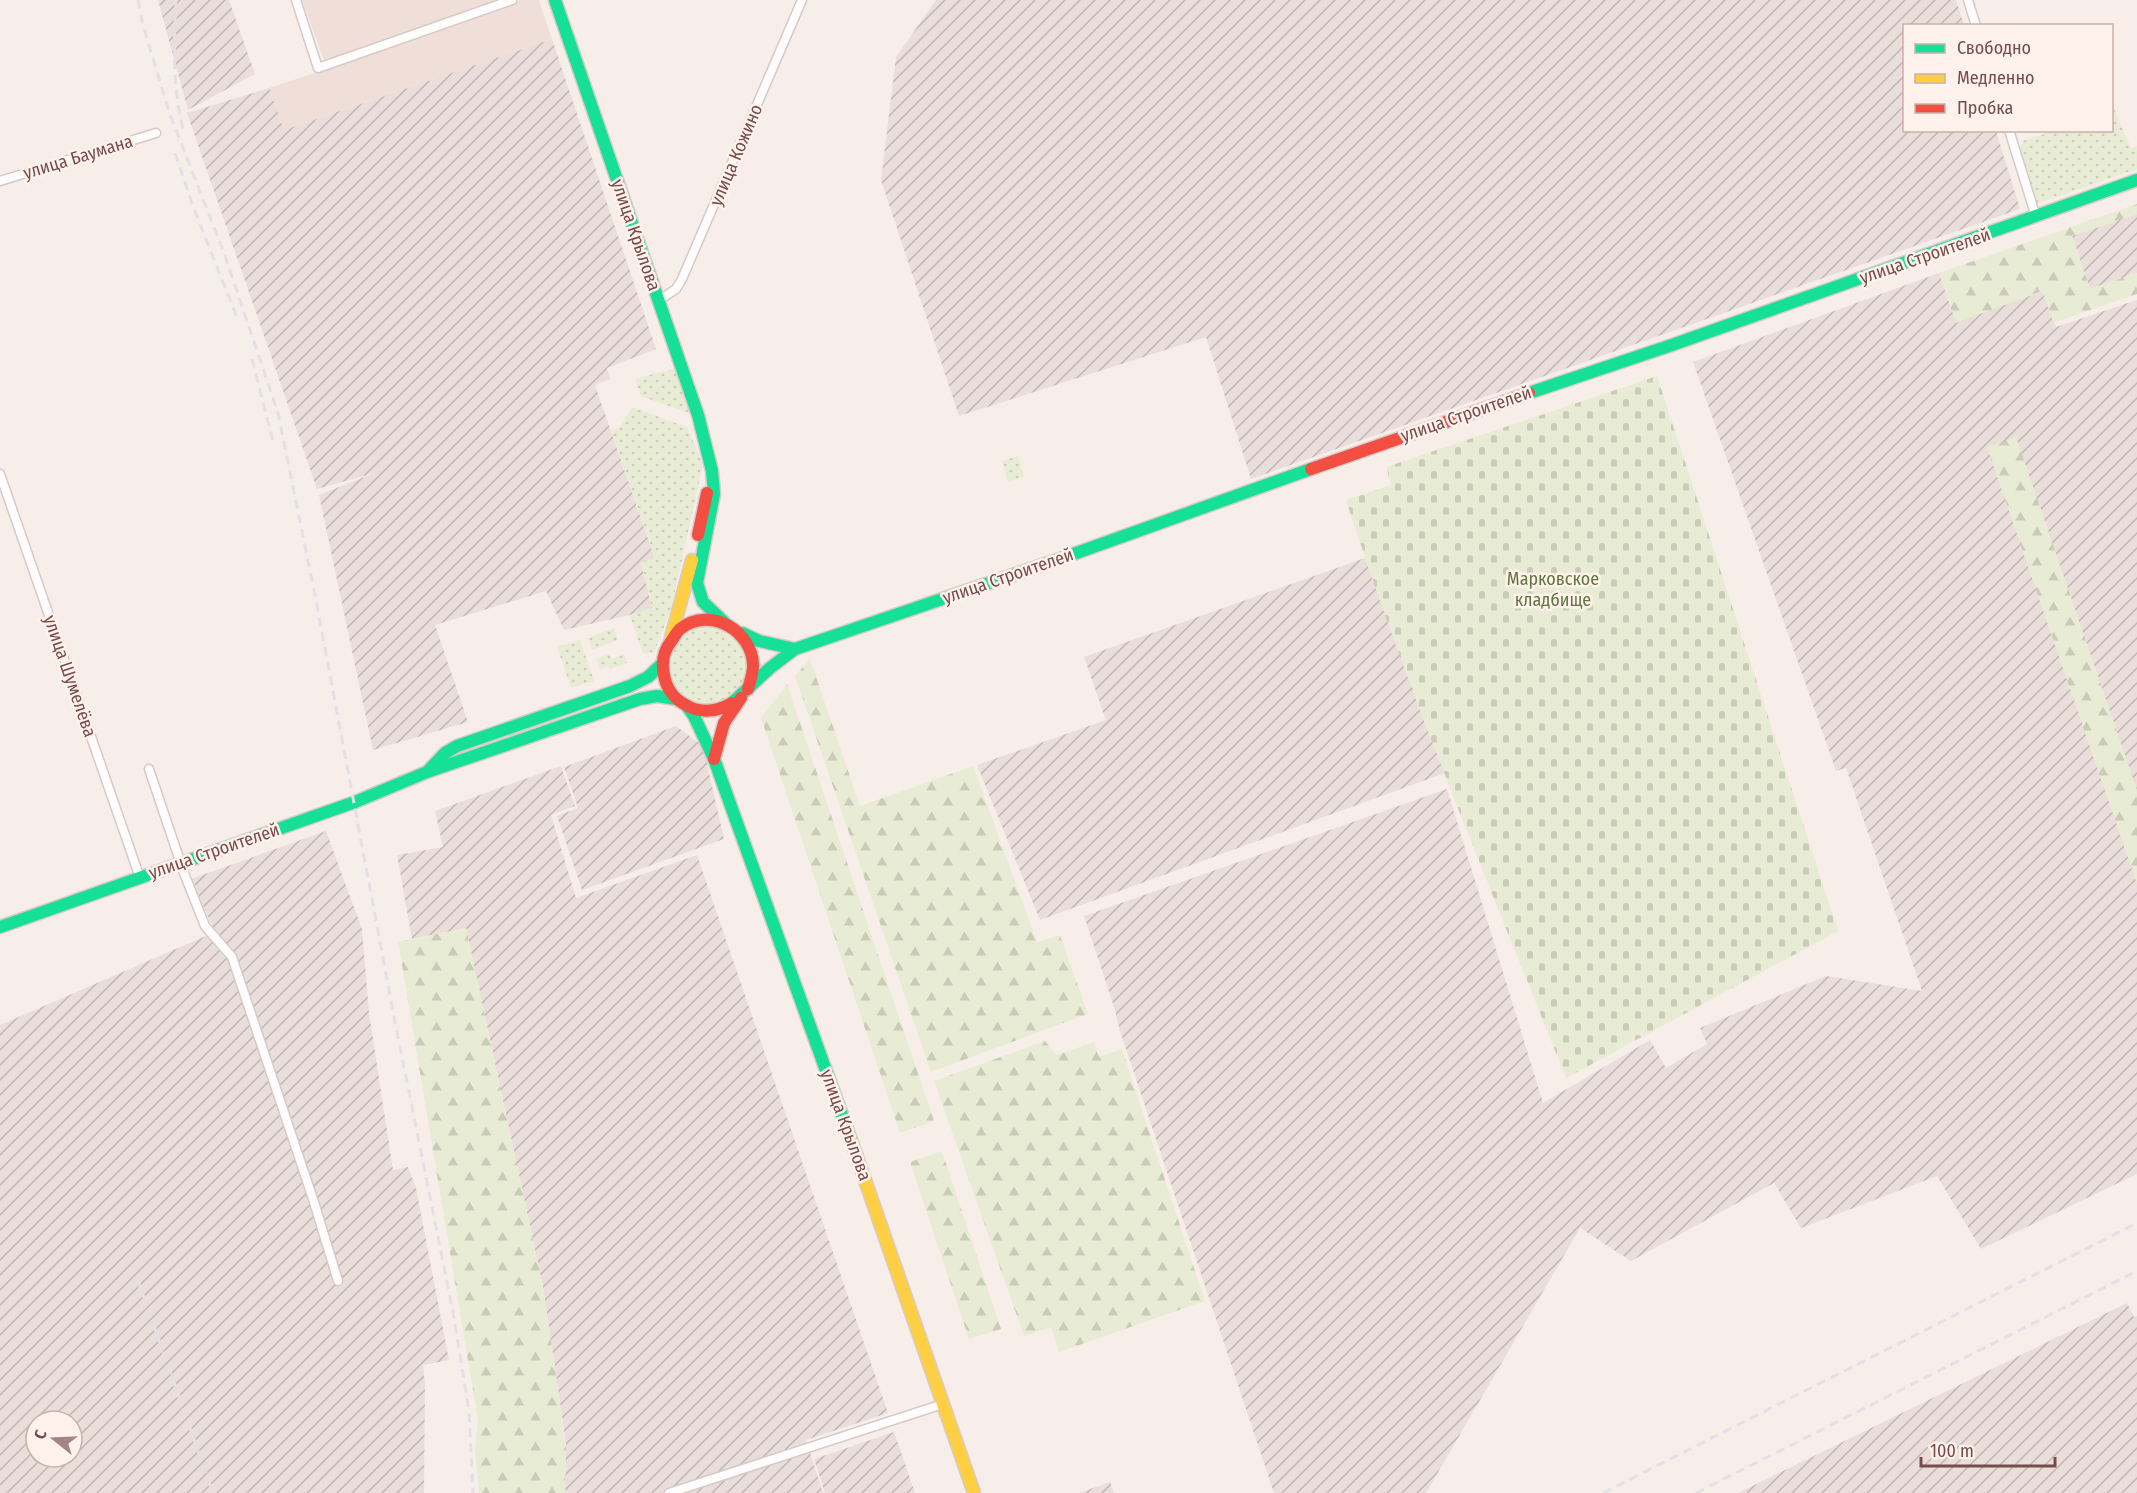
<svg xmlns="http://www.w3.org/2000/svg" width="2137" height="1493" font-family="'Fira Sans Condensed',sans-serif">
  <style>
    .residential { fill: #f0dfd8 }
    .industrial { fill: url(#industrial-furrows); fill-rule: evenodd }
    .grass { fill: url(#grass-dots) }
    .forest { fill: url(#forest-firs) }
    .cemetery { fill: url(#cemetery-stones) }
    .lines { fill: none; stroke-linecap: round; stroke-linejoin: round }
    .street-casing { stroke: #d6cac7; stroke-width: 11 }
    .fast-casing { stroke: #d8cbc8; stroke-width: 15 }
    .slow-casing { stroke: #d8cbc8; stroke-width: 15 }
    .jam-casing { stroke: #d8cbc8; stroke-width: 15 }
    .street { stroke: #fefcfc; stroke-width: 8 }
    .fast { stroke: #16e098; stroke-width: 12 }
    .slow { stroke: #ffcf43; stroke-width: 12 }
    .jam { stroke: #f24e42; stroke-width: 12 }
    .rail { stroke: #e3e1e5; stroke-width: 3; stroke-dasharray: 9 6; stroke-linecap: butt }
    .labels { text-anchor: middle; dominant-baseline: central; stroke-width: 5; stroke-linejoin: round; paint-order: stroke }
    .street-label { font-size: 18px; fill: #764d4a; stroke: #fff2ec }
    .park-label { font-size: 18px; fill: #5e763f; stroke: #fff2ec }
  </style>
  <defs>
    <pattern id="industrial-furrows" width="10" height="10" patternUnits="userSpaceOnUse" patternTransform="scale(1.5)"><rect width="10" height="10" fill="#eadedb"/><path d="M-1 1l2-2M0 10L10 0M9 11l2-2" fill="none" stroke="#c2b6b4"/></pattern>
    <pattern id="grass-dots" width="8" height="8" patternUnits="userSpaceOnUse" patternTransform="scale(1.5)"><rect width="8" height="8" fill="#e9ecd5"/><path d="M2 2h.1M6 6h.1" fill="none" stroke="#cbccb8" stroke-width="1.8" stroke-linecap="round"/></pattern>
    <pattern id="forest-firs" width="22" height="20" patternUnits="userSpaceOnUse" patternTransform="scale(1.5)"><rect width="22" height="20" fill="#e9ecd5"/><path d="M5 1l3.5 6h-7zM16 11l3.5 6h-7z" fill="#cbccb8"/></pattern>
    <pattern id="cemetery-stones" width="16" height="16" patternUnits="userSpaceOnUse" patternTransform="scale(1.5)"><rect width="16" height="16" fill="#e9ecd5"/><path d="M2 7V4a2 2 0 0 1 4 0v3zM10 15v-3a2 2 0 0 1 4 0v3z" fill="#cbccb8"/></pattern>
  </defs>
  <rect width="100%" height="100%" fill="#f7eeea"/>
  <!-- residential -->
  <path class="residential" d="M302 0H539L552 39 284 130 269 88 327 69Z"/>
  <!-- industrial -->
  <path class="industrial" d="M158 0H229L255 74 188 110Z
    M936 0H1956L1964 25 1904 26V130L1996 131 2020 209 1251 479 1206 337 959 416 881 180 896 57Z
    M552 39 656 349 607 368 610 379 595 385 655 559 641 564 652 608 634 614 564 630 546 591 435 625 468 722 373 750 319 495 374 473 317 489 187 113 269 88 284 130Z
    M2137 214V273L2090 289 2072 236Z
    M1939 273 1956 322 2043 291 2056 327 2137 300V1174L1981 1249 1937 1176 1801 1228 1774 1183 1631 1261 1580 1228 1426 1493H1274L1120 1031 1115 1010 1084 916 1447 789 1543 1103 1650 1040 1666 1068 1707 1044 1700 1028 1826 976 1922 991 1846 768 1836 771 1693 362Z
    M1365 558 1445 773 1040 920 977 765 1106 720 1084 657Z
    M676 726 703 746 724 839 582 890 557 816 578 808 564 767Z
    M561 766 575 806 551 815 576 898 697 855 888 1413 806 1440 823 1493H565L566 1444 543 1287 466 928 412 939 397 855 443 847 435 811Z
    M326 831 362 929 369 1013 393 1170 408 1167 416 1188 449 1360 423 1365 425 1383 424 1493H0V1025L215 932 191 879ZM36 1421H72V1457H36Z
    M2127 1303 2134 1317 2137 1316V1493H1738Z
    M894 1432 915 1493H825L814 1459Z
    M1110 1482 1114 1493H1079Z"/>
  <!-- grass -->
  <path class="grass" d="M2112 104 2131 148 2137 146V169L2036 204 2020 149 2023 141 2054 131 2112 130Z
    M676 368 691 414 641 396 635 379Z
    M632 407 687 427 703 465 671 609 654 653 643 654 630 615 652 608 641 563 655 558 611 430 619 428Z
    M1018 456 1024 477 1008 482 1002 461Z
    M670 665a39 39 0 1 1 78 0a39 39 0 1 1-78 0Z
    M614 628 618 640 592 650 588 638Z
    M580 640 594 681 571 688 557 647Z
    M609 654 611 659 624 654 627 663 610 669 608 666 600 670 596 659Z"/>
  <!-- forest -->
  <path class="forest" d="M2137 204V214L2072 236 2090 289 2137 273V294L2056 322 2053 321 2042 291 1956 323 1939 273Z
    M2016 437 2137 790V884L1987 447Z
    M810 659 860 806 973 766 1037 942 1060 935 1088 1014 931 1072 795 676Z
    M787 684 934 1121 900 1133 761 718Z
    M466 928 543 1287 566 1444 565 1493H479L475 1449 478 1420 398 942Z
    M1045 1041 1057 1055 1094 1042 1099 1057 1122 1049 1205 1301 1059 1352 1051 1327 1024 1336 934 1081Z
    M942 1151 1001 1329 969 1339 910 1162Z"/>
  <!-- cemetery -->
  <path class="cemetery" d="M1657 376 1838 931 1566 1078C1490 887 1409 696 1346 500L1391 485 1386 467Z"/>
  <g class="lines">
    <defs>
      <path id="street" d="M296 0 318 68 512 0
        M1968 0 1976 26
        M2009 130 2036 217
        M0 181 156 133
        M658 301 676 289 682 279 802 0
        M0 474 140 878
        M149 769 184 873 205 926 232 957 314 1202 338 1281
        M669 1493 943 1404"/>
      <path id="fast" d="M555 0 698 415 712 471 714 494 697 583 703 602 724 622
        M1529 393 1672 345 2137 180
        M742 633 759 641 795 649
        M732 703 770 668 795 649 1054 561 1311 469
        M687 706 694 716 714 759 851 1140
        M429 770 445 753 457 746 630 686 648 677 662 664
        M0 927 355 802 427 772 640 699 657 696 676 699"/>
      <path id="slow" d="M671 638 692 560
        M851 1140 974 1493"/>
      <path id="jam" d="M1311 469 1529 393
        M698 535 707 493
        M732 703C717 712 700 714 684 704 673 698 666 687 664 675 661 662 664 650 672 640 674 637 677 632 680 629 710 605 753 631 753 666 753 674 750 682 748 689
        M714 759 724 723 741 698"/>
    </defs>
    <!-- street casing -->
    <use href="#street" class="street-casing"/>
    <!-- fast casing -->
    <use href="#fast" class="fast-casing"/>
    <!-- slow casing -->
    <use href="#slow" class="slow-casing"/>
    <!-- jam casing -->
    <use href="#jam" class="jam-casing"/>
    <!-- street -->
    <use href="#street" class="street"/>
    <!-- fast -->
    <use href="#fast" class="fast"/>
    <!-- slow -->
    <use href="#slow" class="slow"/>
    <!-- jam -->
    <use href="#jam" class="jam"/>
    <!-- rail -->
    <path class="rail" d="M138 0 143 25 169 112 224 253 278 413 315 595 395 1022 453 1312 469 1411 473 1493
      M176 0C174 44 172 89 184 132
      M175 153 194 209 238 320
      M252 359 273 441
      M138 1281 213 1493
      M1603 1493 2137 1223
      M1696 1493 2137 1271"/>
  </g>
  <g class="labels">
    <!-- street labels -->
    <g class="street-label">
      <text transform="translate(736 155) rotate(-67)">улица Кожино</text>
      <text transform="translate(78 157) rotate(-17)">улица Баумана</text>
      <text transform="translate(636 235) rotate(71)">улица Крылова</text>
      <text transform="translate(1925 256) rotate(-19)">улица Строителей</text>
      <text transform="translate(1466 414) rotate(-19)">улица Строителей</text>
      <text transform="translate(1008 576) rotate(-19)">улица Строителей</text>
      <text transform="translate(70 676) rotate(71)">улица Шумелёва</text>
      <text transform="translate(214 851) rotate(-19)">улица Строителей</text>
      <text transform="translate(846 1125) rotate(70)">улица Крылова</text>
    </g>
    <!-- park labels -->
    <g class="park-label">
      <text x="1553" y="579">Марковское<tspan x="1553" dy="21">кладбище</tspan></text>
    </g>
  </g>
  <!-- legend -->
  <rect x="1903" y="24" width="210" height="108" fill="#fff2ec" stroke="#c8b0ab" stroke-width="1.5"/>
  <rect x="1915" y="44" width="30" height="9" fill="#16e098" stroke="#c8b0ab" stroke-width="1.5"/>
  <text x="1957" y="54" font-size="18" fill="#764d4a">Свободно</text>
  <rect x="1915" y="74" width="30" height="9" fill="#ffcf43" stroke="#c8b0ab" stroke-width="1.5"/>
  <text x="1957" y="84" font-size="18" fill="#764d4a">Медленно</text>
  <rect x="1915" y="104" width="30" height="9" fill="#f24e42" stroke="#c8b0ab" stroke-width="1.5"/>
  <text x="1957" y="114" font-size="18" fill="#764d4a">Пробка</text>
  <!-- north arrow -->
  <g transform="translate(54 1439) rotate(288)"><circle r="28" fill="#fff2ec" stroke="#c8b0ab" stroke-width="1.5"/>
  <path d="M0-4.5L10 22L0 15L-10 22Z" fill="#a38582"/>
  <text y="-9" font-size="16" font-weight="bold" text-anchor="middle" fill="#764d4a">С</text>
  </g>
  <!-- scale -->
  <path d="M1921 1457v9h134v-9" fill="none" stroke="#764d4a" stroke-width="3"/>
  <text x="1930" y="1457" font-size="18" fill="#764d4a" stroke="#fff2ec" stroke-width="4.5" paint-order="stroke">100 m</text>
</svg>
